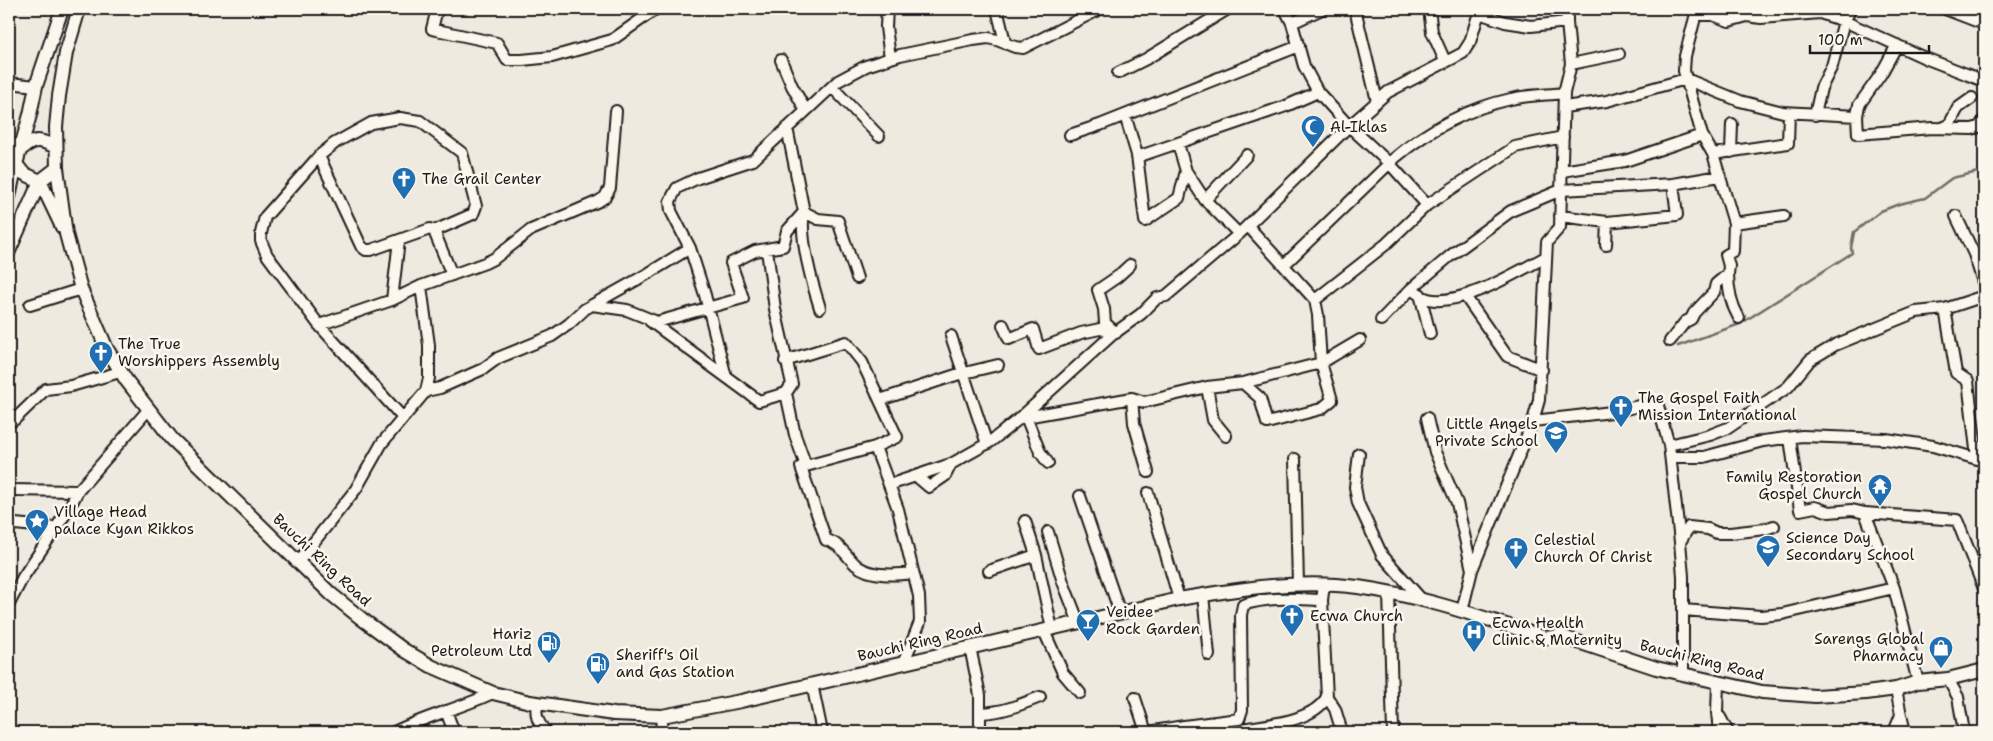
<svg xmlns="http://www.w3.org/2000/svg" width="1993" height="741" font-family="'Shantell Sans',sans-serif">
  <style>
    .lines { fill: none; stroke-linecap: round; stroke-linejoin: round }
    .stream { stroke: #6f6d69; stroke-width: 2.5 }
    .minor-casing { stroke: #1c1c1c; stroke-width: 14 }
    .major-casing { stroke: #1c1c1c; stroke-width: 16 }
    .minor { stroke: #fbf7ec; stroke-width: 10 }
    .major { stroke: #fbf7ec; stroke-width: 12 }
    .labels { text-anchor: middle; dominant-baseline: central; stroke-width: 5; stroke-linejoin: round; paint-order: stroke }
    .poi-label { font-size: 15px; fill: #1c1c1c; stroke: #fbf7ec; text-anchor: start }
    .street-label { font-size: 15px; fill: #1c1c1c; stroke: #fbf7ec }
  </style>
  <rect width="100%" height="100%" fill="#eeeadf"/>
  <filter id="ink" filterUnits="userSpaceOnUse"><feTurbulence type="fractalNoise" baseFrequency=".02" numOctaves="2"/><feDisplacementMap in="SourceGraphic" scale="10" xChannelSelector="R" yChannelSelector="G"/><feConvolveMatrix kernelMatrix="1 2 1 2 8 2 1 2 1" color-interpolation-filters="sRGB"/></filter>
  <g filter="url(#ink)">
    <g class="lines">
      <!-- stream -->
      <path class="stream" d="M1678 346 1740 324 1852 253 1851 248 1854 232 1881 211 1899 204 1925 198 1952 178 1978 172 1984 168"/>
      <defs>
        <path id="minor" d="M437 9 432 29 497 43 507 60H522L552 57 612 40 656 9
          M887 9 886 27 890 58
          M997 9 1005 42
          M1285 9 1292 23 1304 66 1318 92 1349 126 1389 163 1427 205
          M1355 9 1377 101
          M1429 9 1432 32 1445 61
          M1945 9 1984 24
          M1697 10 1685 56 1684 71 1702 135 1713 154 1734 223 1784 216
          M1479 13 1505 22 1531 26 1567 22
          M1697 15H1713L1729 21 1747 16 1761 18 1820 13 1844 21 1925 58 1984 81
          M1292 23 1322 9
          M1897 45 1881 74 1859 105 1857 116 1858 134 1932 128 1972 129 1979 127 1984 120
          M781 60 792 86 806 111
          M1571 64 1619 54
          M1118 73 1146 59 1228 9
          M9 83 36 86
          M832 87 879 136
          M1564 107 1607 101 1686 79 1740 101 1783 112 1857 116
          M1125 115 1137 155 1145 221 1179 198 1186 171
          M1815 115 1821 88 1832 66 1844 21 1851 9
          M1942 128 1949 125 1958 108 1972 98
          M1070 135 1100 125 1299 46
          M1178 144 1186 171 1205 200
          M9 146 22 143
          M1731 152 1732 124
          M1713 154 1788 143 1789 113
          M319 156 361 246 366 250H371L430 229 434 231 452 275
          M1137 157 1286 106 1318 92
          M1562 171 1625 161 1702 135
          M1673 184 1720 176
          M1956 216 1974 254 1984 285
          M1239 234 1205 200 1247 155
          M1606 245 1607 222
          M690 248 705 295 726 377
          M1284 265 1396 157C1428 130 1469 108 1511 99 1528 95 1547 95 1564 93
          M1728 274C1728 290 1731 304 1739 318
          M1411 289C1416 292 1422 298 1428 299 1461 307 1516 272 1546 257
          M1420 294 1430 334
          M1465 296 1507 356 1542 370
          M392 300 399 240
          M1315 300 1385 245 1427 205 1515 147 1563 137
          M30 305 81 289
          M592 305 627 310 657 322 743 298 731 263 755 251 783 246 787 231 804 212 787 128
          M820 308C812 283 799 236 804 212L818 219 838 221 857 278
          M1945 309 1956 373 1968 381 1977 458
          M1381 320 1411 289 1450 256 1511 211 1561 190 1673 184 1677 215 1607 222 1560 216
          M650 321 759 401 786 393 792 384 775 309 767 250
          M319 325 392 300 421 286 485 263 495 258 531 230 599 201 605 197 610 188 616 111
          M1003 325 1009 339 1033 329 1039 349 1081 333 1100 329 1116 333
          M1115 332 1105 323 1104 309 1098 290 1117 277 1130 265
          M951 336 987 444
          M1670 341 1685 322 1691 319 1694 313 1714 292 1716 284 1728 274 1729 266 1726 255 1733 251 1734 223
          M785 361 846 342 862 362 897 437 875 447
          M1243 383 1260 398 1267 423 1321 409 1332 400 1321 363 1360 340
          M1207 387 1213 420 1226 436
          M426 391 440 388 483 369 498 358 552 336 569 324 585 309 649 273 690 248 671 211 670 201 677 188 698 178 753 160 838 81 866 66 900 55 973 40 988 38 997 40 1015 47 1023 48 1100 9
          M786 393 795 435 806 466 875 447 898 509 919 596 920 622 903 664
          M1132 398 1134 423 1148 472
          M880 400 956 375 998 365
          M1026 417 1040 452 1048 463
          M403 418 319 325 267 255 261 241V233L265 217 319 156 335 143 371 123 400 118 420 121 462 153 476 206 473 214 434 231
          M1020 418 1132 398 1144 402 1207 387 1243 383 1321 363 1318 315 1315 300 1248 226
          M1427 418 1435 452 1457 503 1472 570
          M1533 421 1612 412 1657 402 1669 445 1680 542 1683 576V673
          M9 422 14 420 46 389 71 386 120 372
          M1790 438 1800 510 1815 507 1829 512 1852 510 1865 513
          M1669 445 1710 435 1728 428 1788 387 1810 360 1835 345 1916 312 1945 309 1984 296
          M1359 454 1355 487 1358 503 1382 555 1422 600
          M1671 457H1704L1763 441 1802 436 1886 439 1933 446 1984 461
          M1295 459 1298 584
          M806 466 801 467 826 540C840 543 845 555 856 565 870 577 896 575 913 573
          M916 476 929 487 945 476 951 464 990 442 1020 418 1112 335 1141 314 1157 298 1166 296 1239 234 1349 126 1388 92 1463 53 1470 42 1480 9
          M889 485 951 464
          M9 490 78 491
          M1148 493 1179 599
          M1080 496 1120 613
          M1025 521 1036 555 1052 629
          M9 527 15 524 56 528
          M1048 532 1063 582 1079 623
          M1680 542 1689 527 1708 529 1717 533H1730L1765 529 1774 526
          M298 562 356 489 382 443 426 391 429 378V345L421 286
          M989 571 1036 555
          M1389 593 1393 732
          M1203 595 1209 655
          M9 604 23 577 68 510 78 491 148 410
          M1683 610 1761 616 1782 614 1894 588
          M1462 611 1472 570 1533 421 1539 400 1547 242 1560 227 1564 93 1571 64 1567 22V9
          M1044 631 1063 673 1080 693
          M970 647 980 695V732
          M1948 679 1958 697 1964 732
          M1918 682 1894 588 1865 513 1957 520 1984 589
          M1718 683 1717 712 1719 732
          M812 684 822 732
          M1327 697 1335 709 1342 732
          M1135 698 1146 732
          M537 702C535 715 537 722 546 732
          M446 711 454 732
          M981 713C1003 712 1020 705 1040 697
          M1901 715 1905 732
          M1720 717 1728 732
          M394 732C426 716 461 708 493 693
          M661 732 662 716
          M1148 732 1184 726 1239 719 1242 710 1241 615 1243 605C1269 596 1295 599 1322 600
          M1242 732 1247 728C1272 724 1313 721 1327 697L1322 600 1324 585
          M1894 732 1901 715 1896 689"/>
        <path id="major" d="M79 9 66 53 59 96 56 127 57 168 66 234 81 289 107 349 126 380 172 439 298 562 331 594 362 619 404 650 431 666 493 693 530 702 614 714 662 716 741 701 1179 599C1238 589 1299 579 1358 587 1423 596 1484 618 1546 638L1560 636 1656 668 1762 692 1815 696 1866 693 1896 689 1918 682 1948 679 1984 670
          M20 150C35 138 39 139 56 147
          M9 197 16 164
          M62 227 40 181 23 173 16 164 30 115 36 86 62 9
          M9 251 40 181 57 168"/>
      </defs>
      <!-- minor casing -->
      <use href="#minor" class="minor-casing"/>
      <!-- major casing -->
      <use href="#major" class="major-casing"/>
      <!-- minor -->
      <use href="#minor" class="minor"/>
      <!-- major -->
      <use href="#major" class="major"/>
    </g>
  </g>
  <!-- icons -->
  <defs>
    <symbol id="mosque-pin" viewBox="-11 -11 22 30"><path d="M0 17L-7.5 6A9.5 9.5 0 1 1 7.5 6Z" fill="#1f6fb2" stroke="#fbf7ec"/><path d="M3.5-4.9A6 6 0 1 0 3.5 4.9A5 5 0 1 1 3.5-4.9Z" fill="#fff"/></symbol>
    <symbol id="church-pin" viewBox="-11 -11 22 30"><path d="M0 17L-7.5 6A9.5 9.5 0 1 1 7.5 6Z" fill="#1f6fb2" stroke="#fbf7ec"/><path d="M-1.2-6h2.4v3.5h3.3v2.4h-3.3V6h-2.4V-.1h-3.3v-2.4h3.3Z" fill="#fff"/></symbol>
    <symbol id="school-pin" viewBox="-11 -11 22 30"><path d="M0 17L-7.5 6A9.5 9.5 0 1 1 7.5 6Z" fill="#1f6fb2" stroke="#fbf7ec"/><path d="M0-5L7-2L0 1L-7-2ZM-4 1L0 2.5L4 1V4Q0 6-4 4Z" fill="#fff"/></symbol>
    <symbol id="temple-pin" viewBox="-11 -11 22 30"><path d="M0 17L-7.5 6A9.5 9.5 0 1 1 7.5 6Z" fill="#1f6fb2" stroke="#fbf7ec"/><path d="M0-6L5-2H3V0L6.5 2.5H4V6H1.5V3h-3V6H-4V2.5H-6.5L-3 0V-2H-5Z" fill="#fff"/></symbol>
    <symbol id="sight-pin" viewBox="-11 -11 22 30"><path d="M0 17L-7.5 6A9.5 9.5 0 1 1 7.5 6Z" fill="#1f6fb2" stroke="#fbf7ec"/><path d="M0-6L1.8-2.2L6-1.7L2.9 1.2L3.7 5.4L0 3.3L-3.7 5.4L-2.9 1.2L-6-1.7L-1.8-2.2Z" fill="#fff"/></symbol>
    <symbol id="bar-pin" viewBox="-11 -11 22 30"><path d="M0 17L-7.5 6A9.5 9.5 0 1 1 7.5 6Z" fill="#1f6fb2" stroke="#fbf7ec"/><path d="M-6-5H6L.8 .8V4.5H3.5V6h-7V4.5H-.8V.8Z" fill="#fff"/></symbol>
    <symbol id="hospital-pin" viewBox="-11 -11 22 30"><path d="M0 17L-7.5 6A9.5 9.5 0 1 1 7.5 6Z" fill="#1f6fb2" stroke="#fbf7ec"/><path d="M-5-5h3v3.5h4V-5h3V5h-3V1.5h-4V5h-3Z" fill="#fff"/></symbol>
    <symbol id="fuel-pin" viewBox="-11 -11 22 30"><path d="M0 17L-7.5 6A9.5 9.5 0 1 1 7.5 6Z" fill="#1f6fb2" stroke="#fbf7ec"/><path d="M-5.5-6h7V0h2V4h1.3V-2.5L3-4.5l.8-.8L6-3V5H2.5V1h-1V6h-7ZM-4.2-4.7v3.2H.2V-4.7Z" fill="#fff"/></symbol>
    <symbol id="shop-pin" viewBox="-11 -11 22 30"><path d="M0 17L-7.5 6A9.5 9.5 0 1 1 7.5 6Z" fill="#1f6fb2" stroke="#fbf7ec"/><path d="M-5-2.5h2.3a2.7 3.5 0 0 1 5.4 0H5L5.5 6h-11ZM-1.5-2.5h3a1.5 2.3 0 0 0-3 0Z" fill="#fff"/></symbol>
  </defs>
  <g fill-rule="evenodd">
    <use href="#mosque-pin" x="1299" y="113" width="28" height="38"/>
    <use href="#church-pin" x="390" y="165" width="28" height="38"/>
    <use href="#church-pin" x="87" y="339" width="28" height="38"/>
    <use href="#church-pin" x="1607" y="393" width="28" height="38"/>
    <use href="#school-pin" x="1542" y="419" width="28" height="38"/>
    <use href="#temple-pin" x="1866" y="472" width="28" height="38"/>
    <use href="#sight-pin" x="23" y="507" width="28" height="38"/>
    <use href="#school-pin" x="1754" y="533" width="28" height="38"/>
    <use href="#church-pin" x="1502" y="535" width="28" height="38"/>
    <use href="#church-pin" x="1278" y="602" width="28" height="38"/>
    <use href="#bar-pin" x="1074" y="607" width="28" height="38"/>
    <use href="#hospital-pin" x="1460" y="618" width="28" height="38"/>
    <use href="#fuel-pin" x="535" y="629" width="28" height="38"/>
    <use href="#shop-pin" x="1927" y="634" width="28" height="38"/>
    <use href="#fuel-pin" x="584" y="650" width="28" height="38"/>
  </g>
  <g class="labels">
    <!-- poi labels -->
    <g class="poi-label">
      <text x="1330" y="127">Al-Iklas</text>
      <text x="422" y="179">The Grail Center</text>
      <text x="118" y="344">The True<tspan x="118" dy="17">Worshippers Assembly</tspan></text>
      <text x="1638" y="398">The Gospel Faith<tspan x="1638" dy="17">Mission International</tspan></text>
      <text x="1538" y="424" text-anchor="end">Little Angels<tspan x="1538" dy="17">Private School</tspan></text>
      <text x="1862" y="477" text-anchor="end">Family Restoration<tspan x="1862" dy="17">Gospel Church</tspan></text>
      <text x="54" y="512">Village Head<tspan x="54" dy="17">palace Kyan Rikkos</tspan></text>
      <text x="1786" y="538">Science Day<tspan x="1786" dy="17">Secondary School</tspan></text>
      <text x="1534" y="540">Celestial<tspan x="1534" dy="17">Church Of Christ</tspan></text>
      <text x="1106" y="612">Veidee<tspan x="1106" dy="17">Rock Garden</tspan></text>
      <text x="1310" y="616">Ecwa Church</text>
      <text x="1492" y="623">Ecwa Health<tspan x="1492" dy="17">Clinic &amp; Maternity</tspan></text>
      <text x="532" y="634" text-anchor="end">Hariz<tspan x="532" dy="17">Petroleum Ltd</tspan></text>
      <text x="1924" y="639" text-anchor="end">Sarengs Global<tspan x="1924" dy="17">Pharmacy</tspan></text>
      <text x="616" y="655">Sheriff's Oil<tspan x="616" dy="17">and Gas Station</tspan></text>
    </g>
    <!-- street labels -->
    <g class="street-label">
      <text transform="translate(322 560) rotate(43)">Bauchi Ring Road</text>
      <text transform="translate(920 642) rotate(-13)">Bauchi Ring Road</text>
      <text transform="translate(1702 660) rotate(14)">Bauchi Ring Road</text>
    </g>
  </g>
  <!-- margin -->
  <rect width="1993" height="741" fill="none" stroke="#fbf7ec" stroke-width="30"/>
  <rect x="15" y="15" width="1963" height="711" fill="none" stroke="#1c1c1c" stroke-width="2" filter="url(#ink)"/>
  <!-- scale -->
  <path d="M1810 45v8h119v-8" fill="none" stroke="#1c1c1c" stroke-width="2.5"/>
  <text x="1818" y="45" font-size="15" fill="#1c1c1c" stroke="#fbf7ec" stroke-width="4" paint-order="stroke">100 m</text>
</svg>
